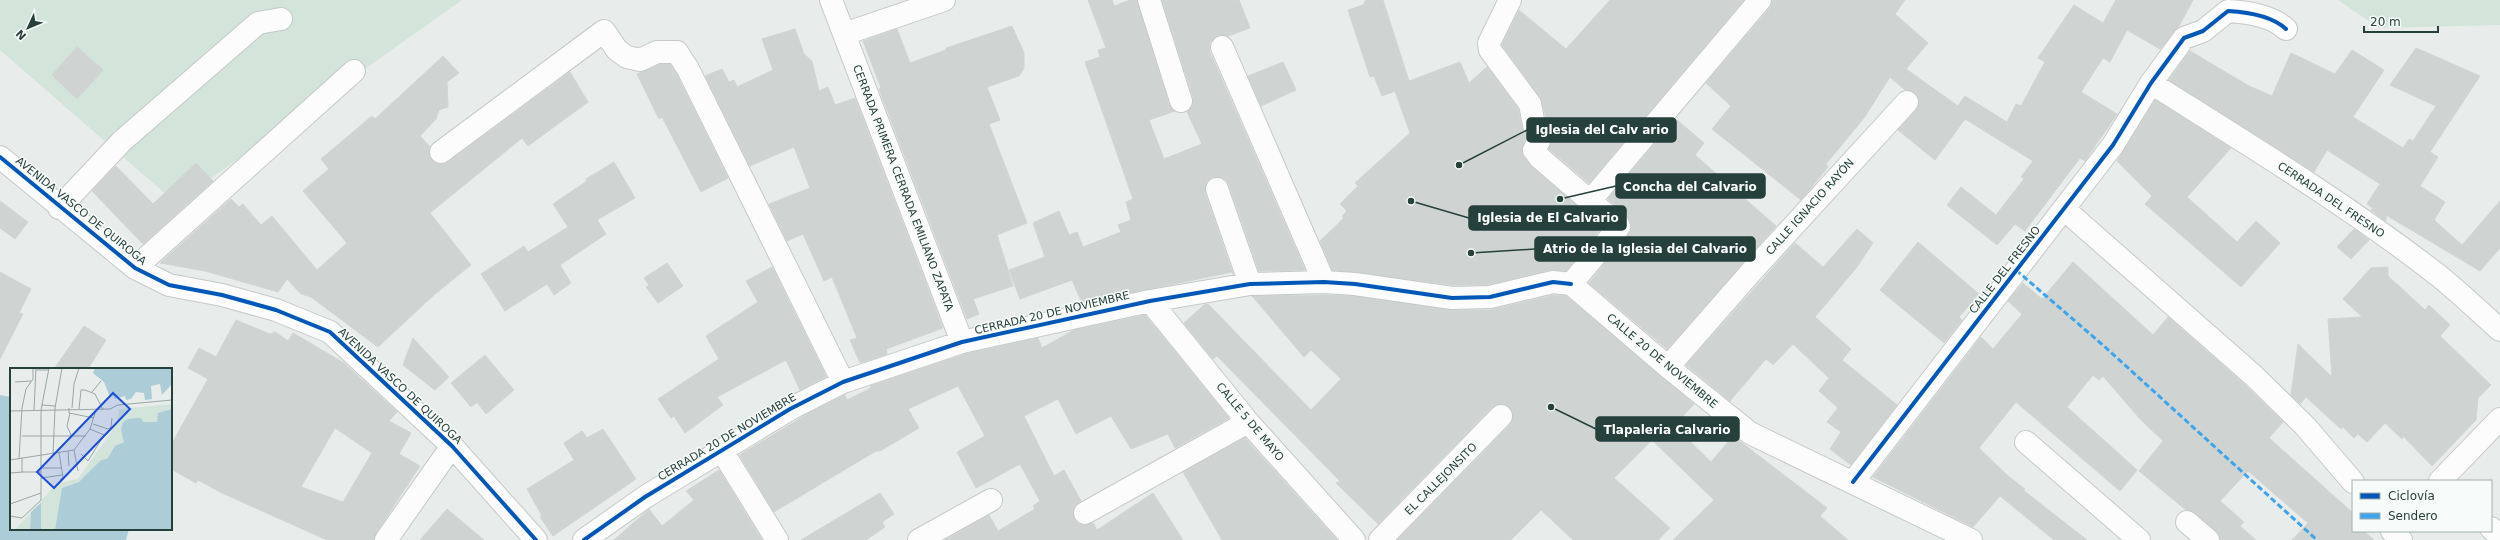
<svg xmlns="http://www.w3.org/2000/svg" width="2500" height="540" font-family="'DejaVu Sans',sans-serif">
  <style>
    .green { fill: #d3e4da }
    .water { fill: #accdd8 }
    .building { fill: #cfd4d2; stroke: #d1d5d4; fill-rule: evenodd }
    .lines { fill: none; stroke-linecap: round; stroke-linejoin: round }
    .minor-casing { stroke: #c5c9c8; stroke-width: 24 }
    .minor { stroke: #fcfcfc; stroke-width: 22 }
    .quiet { stroke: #3ea4ec; stroke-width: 3; stroke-dasharray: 6 3; stroke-linecap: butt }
    .cycleway-casing { stroke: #f7fbf9; stroke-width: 6 }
    .cycleway { stroke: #0057b8; stroke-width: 4 }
    .labels { text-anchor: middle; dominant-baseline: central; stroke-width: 3; stroke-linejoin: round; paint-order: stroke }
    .street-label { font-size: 11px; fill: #26403c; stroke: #f7fbf9 }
    .inset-road { fill: none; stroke: #9aa7a5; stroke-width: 1 }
    .view { fill: #1d4ed8; fill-opacity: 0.15; stroke: #1d4ed8; stroke-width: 2 }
    .inset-edge { fill: none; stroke: #26403c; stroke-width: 2 }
    .leader { fill: none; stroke: #26403c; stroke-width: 1.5 }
    .callout-dot { fill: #26403c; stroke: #f7fbf9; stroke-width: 1.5 }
    .callout { fill: #26403c; stroke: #26403c; stroke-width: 1.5 }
    .callout-label { font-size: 12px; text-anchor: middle; font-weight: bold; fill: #fff }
  </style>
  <rect width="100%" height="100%" fill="#e8eceb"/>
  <!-- green -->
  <path class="green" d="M0 0H462L176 203 0 50Z
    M2338 0H2500V25L2379 28Z"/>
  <!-- water -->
  <path class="water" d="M0 395 11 397V529H129L126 540H0Z"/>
  <!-- building -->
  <path class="building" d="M1088 0H1112L1114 6 1130 0H1137L1169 105 1175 111 1149 120 1164 159 1202 144 1187 112 1193 104V97L1162 0H1239L1250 28 1228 36H1217L1209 43 1210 52 1305 270 1259 271 1229 185 1225 179 1213 177 1207 181 1205 193 1233 274 1232 272 1082 303 1072 280 1020 299 1009 270 1045 257 1033 223 1059 211 1069 235 1077 232 1083 247 1121 232 1118 225 1131 220 1126 202 1133 199 1085 62 1100 57 1098 50 1106 48Z
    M1366 0H1383L1409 81 1460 62 1469 83 1487 67 1518 109 1522 128 1526 137 1522 150 1524 158 1532 167 1602 227 1566 271 1550 270 1488 285H1453L1332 270 1320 241 1344 218 1342 216 1347 211 1340 204 1358 186 1355 183 1410 133 1395 91 1382 96 1374 76 1370 77 1348 10 1363 5Z
    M1610 0H1744L1589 183 1549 149 1551 133 1540 97 1502 45 1519 10 1566 49Z
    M1772 0H1905L1895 14 1928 43 1906 69 1958 106 1965 96 2007 122 2016 104 2021 106 2045 62 2038 58 2074 5 2103 23 2116 0H2193L2178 28 2160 49 2127 30 2110 62 2103 58 2081 92 2117 114 2085 161 2080 158 2025 231 2015 224 1997 245 1947 205 1961 187 1996 215 2024 179 2021 177 2033 161 1965 119 1935 160 1898 130 1916 110 1919 99 1915 93 1905 90 1890 77 1864 118 1826 164 1828 167 1801 200 1712 129 1731 106 1706 83 1770 8Z
    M1012 26 1024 53V68L1019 76 987 87 1000 120 989 124 1027 223 997 235 1013 286 973 299 979 314 967 319 879 89 881 88 863 41 897 29 910 63 946 50V48Z
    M795 29 804 54 812 61 819 91 828 87 835 105 855 98 943 328 886 349 887 354 860 363 850 340 857 338 832 277 824 281 803 234 787 241 769 204 810 188 794 147 750 166 705 76 722 69 729 82 734 80 737 87 773 70 762 39Z
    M77 47 103 70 77 99 52 75Z
    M2416 48 2480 76 2430 152 2438 157 2420 186 2445 202 2434 220 2462 245 2500 201V248L2480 271 2386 215V221L2371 210 2373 208 2367 204 2380 184 2327 150 2314 172 2169 80 2190 51 2249 86 2272 96 2291 53 2335 74 2352 50 2384 70 2353 117 2403 148 2409 139 2413 141 2436 106 2390 85Z
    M443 56 459 73 447 82 448 107 439 110 436 119 420 136 430 147 429 154 436 164 448 162 570 72 588 102 528 146 522 138 430 213 471 265 435 294 378 347 311 297 301 294 287 279 278 292 205 271 160 263 231 199 239 207 243 204 261 225 272 216 317 270 347 243 303 191 329 169 321 159 372 116 375 119Z
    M1283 62 1296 90 1261 106 1248 76Z
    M660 64H670L677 75 728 178 701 192 662 117 659 119 637 74Z
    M2155 100 2231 148 2187 197 2237 242 2256 221 2280 243 2241 287 2145 204 2152 196 2117 161Z
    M1676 119 1704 143 1695 155 1776 226 1667 349 1589 283 1631 230V223L1626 215 1608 199Z
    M614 162 635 198 597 220 606 234 560 265 571 283 554 295 547 284 505 311 481 274 524 246 528 252 568 227 553 204 587 181 586 179Z
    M196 163 213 181 143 244 92 191 116 166 153 204Z
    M0 201 28 222 15 239 0 228Z
    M1857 229 1873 243 1857 267 1815 317 1851 349 1842 360 1897 405 1851 465 1830 449 1841 432 1827 422 1838 408 1819 391 1829 378 1793 344 1773 365 1766 359 1730 401 1686 365 1795 243 1823 267Z
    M2354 229 2369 240 2351 259 2337 247Z
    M1918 242 1979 294 1959 317 1962 320 1944 343 1880 290Z
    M2073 262 2153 335 2168 317 2245 385 2283 422 2269 438 2353 513V531H2364L2374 540H2292L2308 523 2248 471 2220 501 2244 522 2240 526 2256 540H2221L2216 531 2195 513 2186 510 2139 471 2163 441 2140 419 2103 376 2099 380 2093 375 2067 407 2137 470 2120 491 2016 402 1979 448 2008 476 2025 489 2023 490 2087 540H2054L2000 496 1973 527 1873 477 1981 337 1993 349 2022 314 2008 301 2023 283 2042 299Z
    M667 263 683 286 658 303 646 287 649 285 644 278Z
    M772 267 826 376 800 390 786 360 717 397 723 405 685 433 674 416 671 418 658 399 719 359 706 336 758 302 746 281Z
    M2388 267V276L2425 310 2429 305 2450 325 2440 336 2491 385 2478 398 2476 420 2432 466 2403 436 2402 439 2385 423 2367 442 2358 434 2354 438 2343 427 2341 429 2306 397 2300 404 2291 395 2298 344 2332 377 2328 319 2362 317 2343 299 2371 268Z
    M0 272 31 289 19 313 23 314 0 359Z
    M1324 295 1354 296 1452 310H1490L1554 295 1566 296 1694 404 1674 426 1711 462 1733 436 1827 508 1820 516 1848 540H1673L1714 500 1652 440 1614 478 1670 528 1658 540H1573L1541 510 1511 540H1397L1510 425 1513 412 1504 404 1492 407 1378 524 1336 483 1340 481 1217 356 1213 359 1184 323 1204 305 1208 304 1311 410 1341 379 1311 350 1304 357 1252 296Z
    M1145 315 1229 418 1175 448 1168 434 1131 449 1111 416 1076 434 1058 399 1024 416 1054 476 1064 470 1081 501 1075 506 1073 512 1078 523 1085 525 1093 523 1097 530 1153 493 1183 540H945L989 515 998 531 1035 509 1033 506 1040 501 1020 464 976 488 957 452 985 436 958 386 908 409 919 428 880 451H876L774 512 740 456 741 454 811 412 845 395 847 400 871 388 870 386 965 354 1038 338 1042 348 1074 330Z
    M236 320 270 334 275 332 288 341 293 333 344 363 397 412 389 421 411 433 399 454 420 466 376 533 374 540H327L222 493 198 480 196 483 171 469V445L208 379 188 368 199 348 216 357ZM335 428 372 453 343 502 301 487Z
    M84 326 106 340 88 369H54Z
    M413 338 449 377 435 390 403 365Z
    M485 355 514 390 486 414 477 402 471 407 451 383Z
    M603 429 636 479 553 536 540 517 542 516 527 489 574 460 564 443 582 431 587 438Z
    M1245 438 1336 539 1337 540H1222L1183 472Z
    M719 470 762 540H614L649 509 662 526 694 500 686 491Z
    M880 493 894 514 882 522 885 527 866 540H801Z
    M447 509 484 540H420Z"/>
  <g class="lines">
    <defs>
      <path id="minor" d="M831 0 962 342
        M1149 0 1181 101
        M1510 0 1489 43 1490 50 1530 104 1534 125 1539 133V141L1534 150 1540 158 1590 201
        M844 34 944 0
        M1222 47 1324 282
        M2151 83C2249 145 2348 205 2439 276 2460 293 2480 312 2500 330
        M441 152 604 31 617 50 627 57 640 60 657 52H677L688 69 843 382
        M0 157 135 268 169 285 222 295 276 310 330 332 452 446 536 540
        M1217 189 1250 284
        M59 208 122 141 258 23 281 19
        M2064 209 2254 376 2305 426 2353 482
        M135 268 354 71
        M1571 284 1668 367 1750 433 1971 540
        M1571 284 1619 227 1618 224 1590 201 1760 0
        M1150 301 1248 422 1354 540
        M1668 367 1752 271 1907 102
        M2026 442 2139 540
        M722 451 777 540
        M2440 481 2500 419
        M1853 482 2113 145 2151 83 2184 38 2203 31 2228 11C2246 12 2272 16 2286 29
        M1085 513 1248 422
        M2187 522 2208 540
        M2491 528 2500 536
        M2392 531 2401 540
        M386 540 452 446
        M584 540 645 497 790 409 843 382 962 342 1150 301 1250 284 1324 282 1355 284 1452 298 1490 297 1553 282 1571 284
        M919 540 991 500
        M1380 540 1501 416"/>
    </defs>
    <!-- minor casing -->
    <use href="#minor" class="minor-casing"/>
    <!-- minor -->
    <use href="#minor" class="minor"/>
    <!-- quiet -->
    <path class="quiet" d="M2016 270 2104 346 2317 540"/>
    <defs>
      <path id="cycleway" d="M0 157 135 268 169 285 222 295 276 310 330 332 452 446 536 540
        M1853 482 2113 145 2151 83 2184 38 2203 31 2228 11C2246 12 2272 16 2286 29
        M584 540 645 497 790 409 843 382 962 342 1150 301 1250 284 1324 282 1355 284 1452 298 1490 297 1553 282 1571 284"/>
    </defs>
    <!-- cycleway casing -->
    <use href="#cycleway" class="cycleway-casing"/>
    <!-- cycleway -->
    <use href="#cycleway" class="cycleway"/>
  </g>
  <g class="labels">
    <!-- street labels -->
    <g class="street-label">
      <text transform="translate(903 188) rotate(69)">CERRADA PRIMERA CERRADA EMILIANO ZAPATA</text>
      <text transform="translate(2331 200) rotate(34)">CERRADA DEL FRESNO</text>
      <text transform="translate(1810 207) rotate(-48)">CALLE IGNACIO RAYÓN</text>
      <text transform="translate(81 211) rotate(39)">AVENIDA VASCO DE QUIROGA</text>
      <text transform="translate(2005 270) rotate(-52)">CALLE DEL FRESNO</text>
      <text transform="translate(1052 313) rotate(-13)">CERRADA 20 DE NOVIEMBRE</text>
      <text transform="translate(1662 361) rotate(40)">CALLE 20 DE NOVIEMBRE</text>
      <text transform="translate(400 386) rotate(43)">AVENIDA VASCO DE QUIROGA</text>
      <text transform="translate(1250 422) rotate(50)">CALLE 5 DE MAYO</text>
      <text transform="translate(727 437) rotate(-31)">CERRADA 20 DE NOVIEMBRE</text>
      <text transform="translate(1441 479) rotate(-45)">EL CALLEJONSITO</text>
    </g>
  </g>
  <!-- overview -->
  <g transform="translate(10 368)">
    <rect width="162" height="162" fill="#e8eceb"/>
    <path d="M162 36V162H5L47 115 68 111 106 57 109 41Z" fill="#d3e4da"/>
    <path d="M85 0H162V11L161 17 152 27 150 16 141 18 142 31 135 32 134 25 126 24 121 31 116 32 115 28 105 31 103 28 100 29 94 14 83 5ZM162 41V162H45L52 120 69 114 90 93 98 90 105 78 114 74 111 62 113 54 118 51 127 50H131L133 54H147L148 45ZM31 135V162H20L21 144Z" fill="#accdd8"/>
    <path class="inset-road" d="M26 2H39M5 14 21 13M82 24 91 13M32 37 45 38M59 40V45L84 50M62 40 64 16 69 0M69 41 71 22H75L85 26 93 42M24 42 26 0M31 42 39 0M31 42V67M0 43 100 41 108 37 162 32M60 45 57 58 61 67M83 56 98 61 101 59 102 50M12 68H76M64 82 80 61 86 42M64 82 68 103M58 83 59 98M49 85 53 109 50 112M71 86 78 93 94 67 80 61M43 87 45 40 52 0M12 90V104H31M9 91 12 40 16 21 23 11V0M0 92 64 82M31 100H51M0 105 13 104M31 110 52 107M0 136 31 125M0 148 12 150 31 132V67"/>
    <path class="view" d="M103 25 120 41 44 120 27 104Z"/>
    <rect width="162" height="162" class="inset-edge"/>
  </g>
  <!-- callouts -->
  <path class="leader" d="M1459 165L1527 130M1560 199L1616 186M1411 201L1469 218M1471 253L1535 249M1551 407L1596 429"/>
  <g class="callout-dot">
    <circle cx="1459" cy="165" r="4"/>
    <circle cx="1560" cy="199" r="4"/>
    <circle cx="1411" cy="201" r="4"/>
    <circle cx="1471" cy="253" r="4"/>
    <circle cx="1551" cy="407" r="4"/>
  </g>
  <g class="callout">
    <rect x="1527" y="118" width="149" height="24" rx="4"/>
    <rect x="1616" y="174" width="149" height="24" rx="4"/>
    <rect x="1469" y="206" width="157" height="24" rx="4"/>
    <rect x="1535" y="237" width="220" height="24" rx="4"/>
    <rect x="1596" y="417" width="143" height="24" rx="4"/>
  </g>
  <g class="callout-label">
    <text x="1602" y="134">Iglesia del Calv ario</text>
    <text x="1690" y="191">Concha del Calvario</text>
    <text x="1548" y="222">Iglesia de El Calvario</text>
    <text x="1645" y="253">Atrio de la Iglesia del Calvario</text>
    <text x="1667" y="434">Tlapaleria Calvario</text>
  </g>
  <!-- legend -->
  <rect x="2352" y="480" width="140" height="52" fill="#f7fbf9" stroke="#a3b0ad"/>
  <rect x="2360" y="493" width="20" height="6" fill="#0057b8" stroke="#a3b0ad"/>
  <text x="2388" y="500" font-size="12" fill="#26403c">Ciclovía</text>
  <rect x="2360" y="513" width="20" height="6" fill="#3ea4ec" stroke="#a3b0ad"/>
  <text x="2388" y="520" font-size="12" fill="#26403c">Sendero</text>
  <!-- north arrow -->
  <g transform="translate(28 28) rotate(226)" stroke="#f7fbf9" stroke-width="3" paint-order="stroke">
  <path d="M0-3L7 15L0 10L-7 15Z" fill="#26403c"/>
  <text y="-6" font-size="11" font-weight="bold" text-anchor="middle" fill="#26403c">N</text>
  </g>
  <!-- scale -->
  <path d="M2364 26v6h74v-6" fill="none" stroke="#26403c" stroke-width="2"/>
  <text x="2370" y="26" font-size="12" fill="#26403c" stroke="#f7fbf9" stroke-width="3" paint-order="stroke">20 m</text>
</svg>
